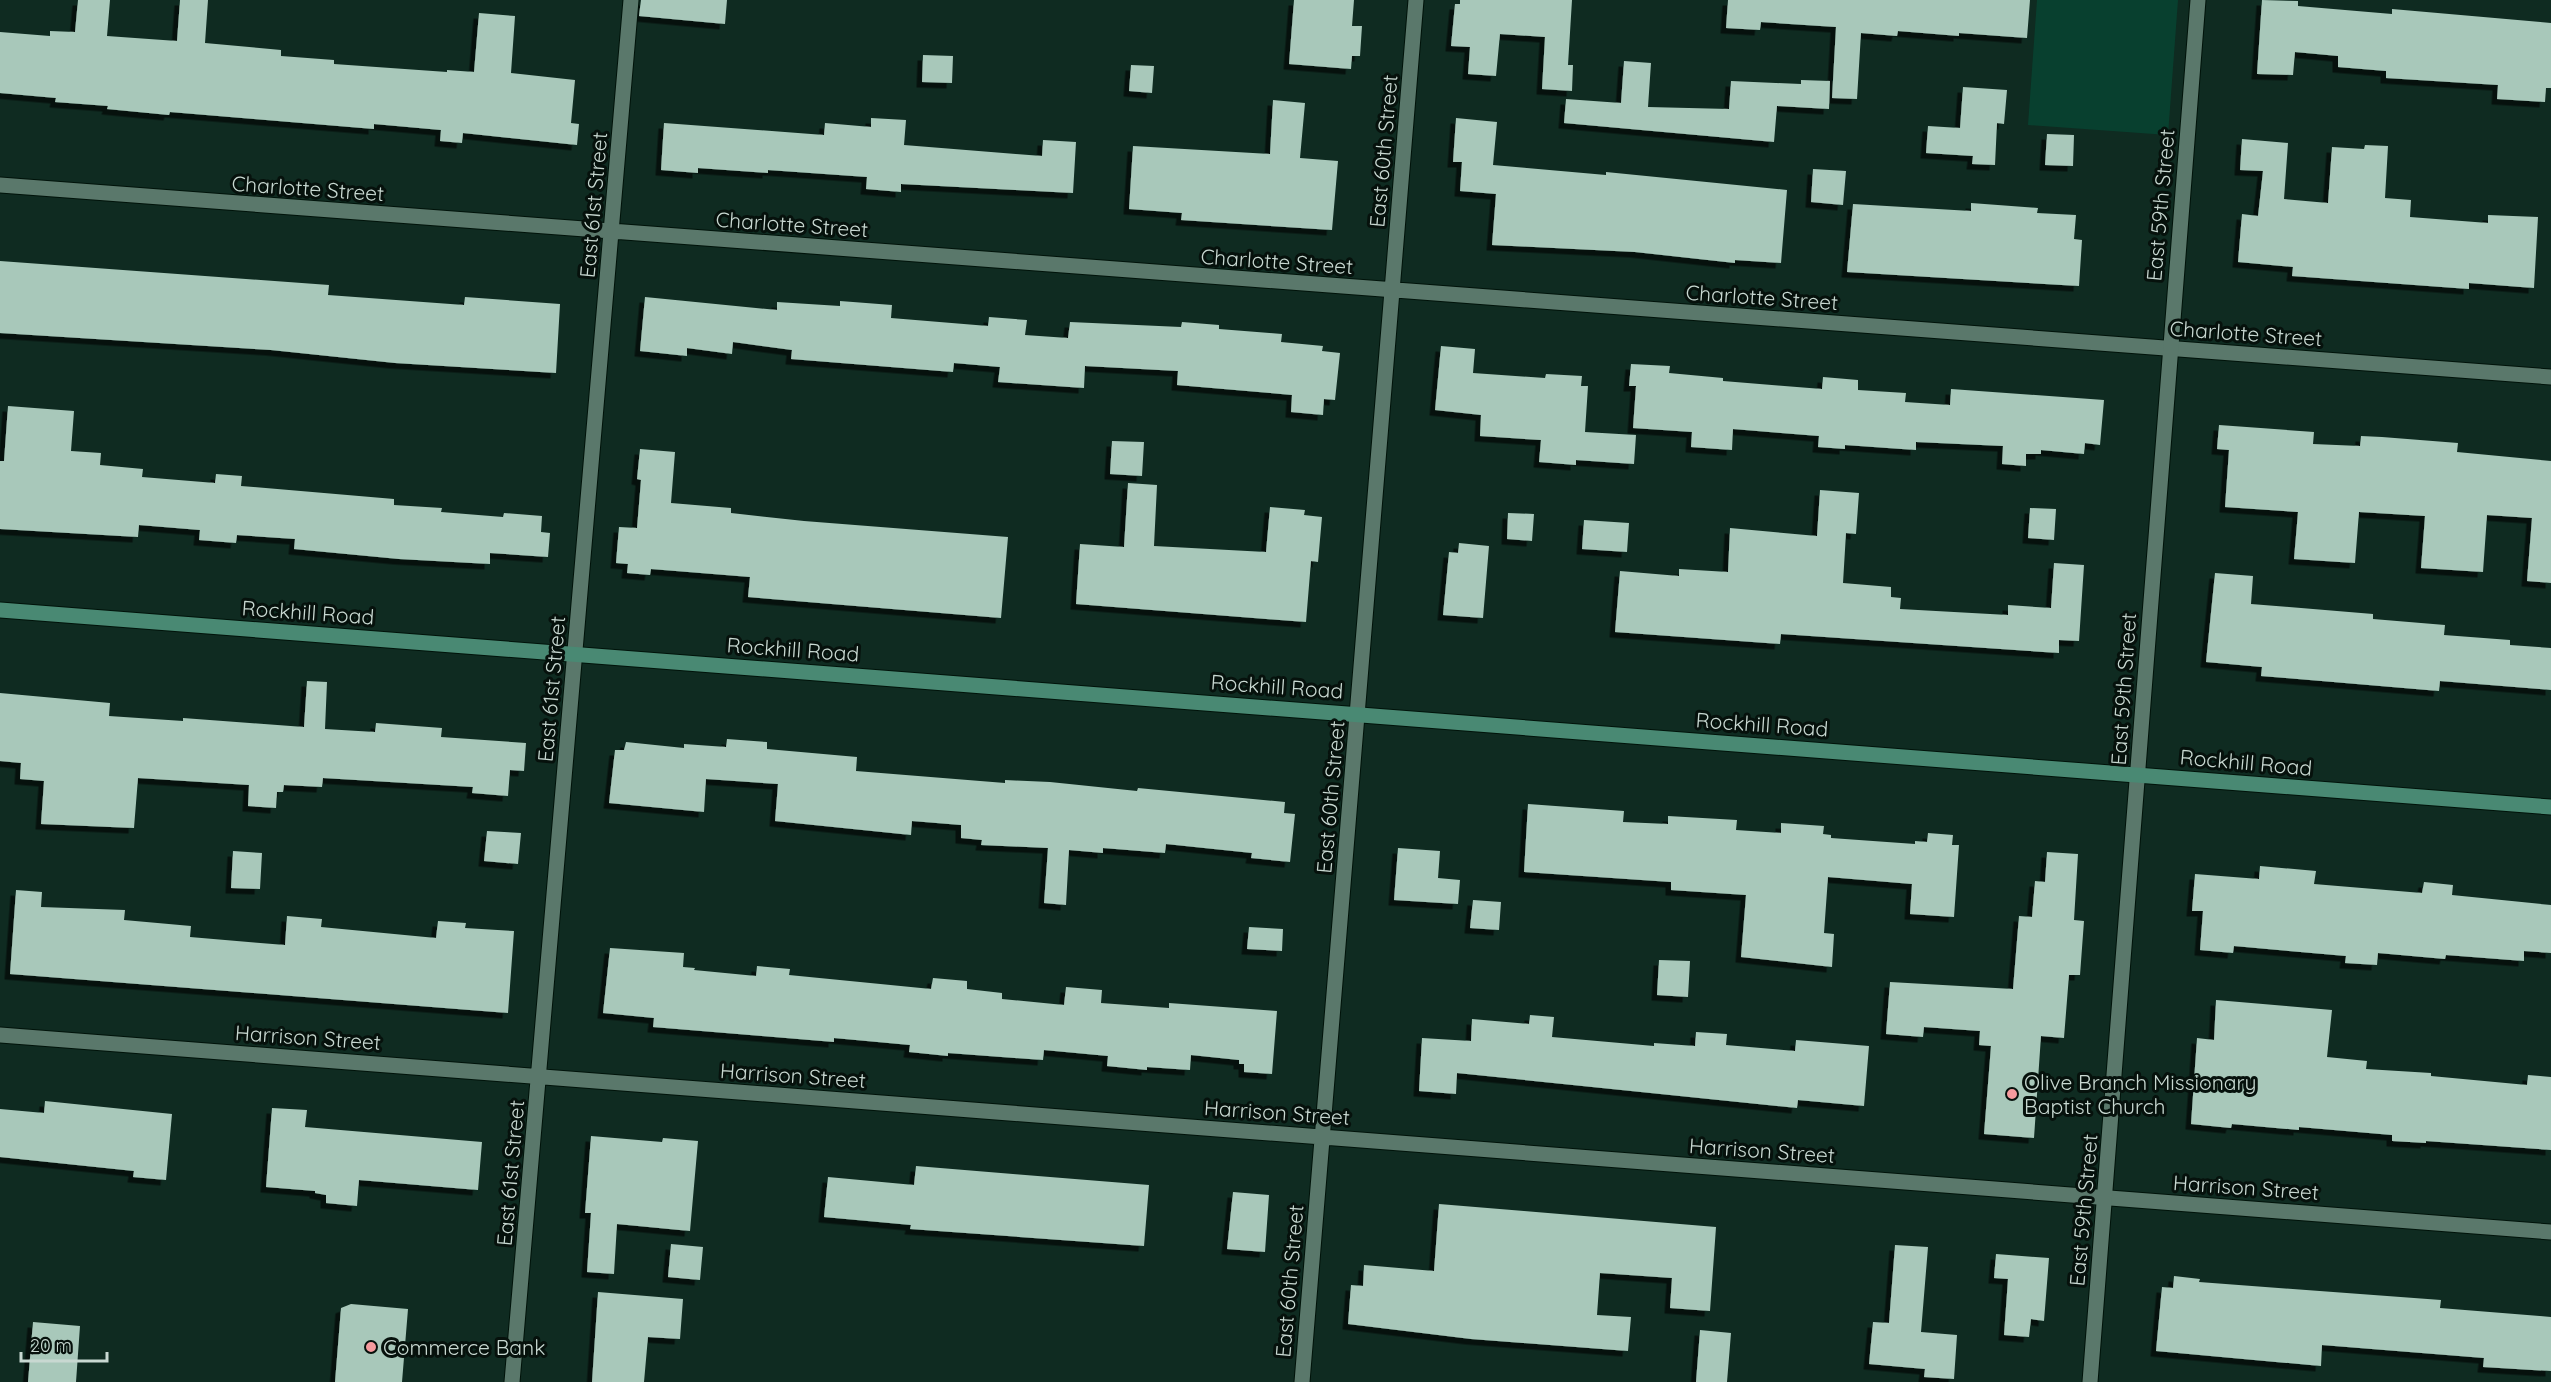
<svg xmlns="http://www.w3.org/2000/svg" width="2551" height="1382" font-family="Quicksand,sans-serif">
  <style>
    .green { fill: #08402f }
    .building { fill: #a8c8ba; filter: url(#shadow) }
    .lines { fill: none; stroke-linecap: round; stroke-linejoin: round }
    .minor-casing { stroke: #00130a; stroke-width: 17 }
    .tertiary-casing { stroke: #00130a; stroke-width: 17 }
    .secondary-casing { stroke: #00130a; stroke-width: 17 }
    .minor { stroke: #5a786b; stroke-width: 15 }
    .tertiary { stroke: #5a786b; stroke-width: 15 }
    .secondary { stroke: #498973; stroke-width: 15 }
    .poi-dot { fill: #f59b9e; stroke: #06110c; stroke-width: 2 }
    .labels { text-anchor: middle; dominant-baseline: central; stroke-width: 6; stroke-linejoin: round; paint-order: stroke }
    .street-label { font-size: 21px; fill: #c8d8d1; stroke: #06110c }
    .poi-label { font-size: 21px; fill: #c8d8d1; stroke: #06110c; text-anchor: start }
  </style>
  <defs>
    <filter id="shadow"><feDropShadow dx="-5.5" dy="5.5" stdDeviation="0" flood-color="#0009"/></filter>
  </defs>
  <rect width="100%" height="100%" fill="#0f2b21"/>
  <!-- green -->
  <path class="green" d="M2037 0H2178L2168 135 2028 125Z"/>
  <!-- building -->
  <path class="building" d="M78 0H110L107 36 177 41 180 0H208L205 43 281 50V56L334 60V64L447 72V70L474 72 479 13 515 16 511 73 575 80 571 123 579 124 577 145 463 133 462 143 440 141 441 130 374 124V129L170 112 169 115 107 109 108 106 55 102 56 98 0 93V32L50 36V31L75 32Z
    M641 0H727L725 24 639 16Z
    M1294 0H1354L1352 26H1362L1360 56H1352L1351 69 1289 64Z
    M1460 0H1572L1568 65H1573L1572 91 1542 89 1545 37 1500 34 1496 76 1468 74 1470 47 1451 46 1455 4H1460Z
    M1728 0H2030L2027 38 1959 33V36L1898 31 1897 36 1861 33 1857 99 1832 98 1836 27 1761 22 1760 30 1726 28Z
    M2262 0 2298 1V6L2392 14V9L2551 23V88H2546L2545 102 2497 99 2498 85 2386 78V71L2338 67V56L2295 52 2293 75 2257 74Z
    M923 55 953 56 952 83 922 82Z
    M1624 61 1651 63 1648 107 1729 109 1731 81 1801 84V80L1830 81 1829 109 1777 106 1774 142 1564 123 1566 99 1621 103Z
    M1131 65 1154 66 1152 93 1129 91Z
    M1963 87 2007 90 2004 124 1997 123 1995 165 1972 164 1973 156 1926 153 1928 126 1960 128Z
    M1273 100 1305 103 1300 158 1338 161 1332 230 1181 220 1182 213 1129 209 1133 146 1270 154Z
    M871 118 906 120 904 145 1042 156 1043 140 1076 142 1073 193 901 184V192L866 189 867 177 768 170V173L698 168V173L661 170 664 123 824 135 825 123 871 127Z
    M1456 118 1497 122 1493 165 1606 175V172L1787 190 1781 263 1735 260V263L1635 252 1492 245 1496 194 1460 191 1462 162H1453Z
    M2047 134 2074 135 2073 166 2045 165Z
    M2242 139 2288 143 2284 199 2328 203 2332 147 2364 149 2365 145 2388 146 2385 198 2411 200 2410 217 2488 223V215L2538 217 2534 288 2469 283V289L2292 276 2293 267 2238 262 2242 214 2258 216 2263 171 2240 170Z
    M1813 169 1846 171 1843 205 1811 202Z
    M1971 203 2038 208 2037 213 2076 215 2074 239 2082 240 2079 286 1847 272 1853 204 1971 211Z
    M0 261 329 285 328 295 464 305 465 297 560 304 556 373 395 363 271 350 0 333Z
    M645 297 777 310V302L840 306V301L892 305 891 318 988 326 989 317 1027 320 1025 335 1068 338 1070 322 1181 327 1182 322 1219 325V329L1282 334 1281 342 1323 346 1322 351 1340 353 1335 400 1324 399 1323 415 1291 412 1292 395 1177 385 1178 371 1085 366 1084 388 998 382 1000 367 954 363 953 372 791 359 792 350 733 342 732 354 687 348V356L640 351Z
    M1441 346 1475 349 1473 373 1545 378 1546 374 1582 376 1581 386H1588L1585 432 1636 435 1634 464 1576 460V465L1539 462 1541 440 1480 436 1481 415 1435 410Z
    M1631 364 1670 366 1669 373 1723 378V381L1822 389 1823 377 1858 380V390L1906 393 1905 402 1950 405 1951 389 2104 400 2100 445 2085 443 2084 454 2041 450V454H2026V466L2002 464 2003 446 1916 442V450L1845 445V449L1818 447 1819 436 1733 429 1732 450 1691 447 1692 432 1633 428 1636 386H1629Z
    M8 406 74 411 71 451 101 453 100 465 143 469 142 477 215 483 216 474 242 476 241 486 394 499V505L442 508 441 512 503 517 504 513 542 516 541 532 550 533 548 557 490 553V564L399 559 294 549 295 539 237 535 236 543 199 540 200 530 139 525 138 537 0 529V461H4Z
    M2219 425 2314 432 2313 444 2360 446 2361 436 2382 437 2458 443 2457 452 2551 461V583L2527 581 2532 518 2487 515 2483 572 2421 568 2425 516 2359 512 2355 563 2294 559 2298 512 2225 507 2229 450 2217 449Z
    M1112 441 1144 442 1142 476 1110 474Z
    M640 449 675 452 671 503 731 508V513L804 521 1008 537 1001 618 748 597 750 577 651 569 650 575 627 573 628 564 616 563 619 527 637 528 641 480 637 479Z
    M1128 483 1157 485 1154 546 1266 552 1270 507 1305 510 1304 515 1322 517 1318 562 1311 561 1306 622 1076 604 1080 544 1124 547Z
    M1820 490 1859 493 1856 534 1846 533 1843 583 1891 587V597L1901 598 1900 609 2008 615V605L2051 608 2054 563 2084 565 2079 641 2059 640V653L1781 634 1780 644 1615 632 1620 571 1679 576V569L1728 572 1730 528 1817 536Z
    M2030 508 2056 509 2054 540 2028 538Z
    M1508 513 1534 514 1532 541 1507 539Z
    M1584 520 1629 523 1627 552 1582 549Z
    M1459 543 1489 546 1483 618 1443 615 1449 552 1458 553Z
    M2215 573 2253 576 2251 604 2373 614V619L2445 625 2444 635 2510 640V645L2551 648V690L2440 681 2439 691 2261 676 2262 667 2206 662Z
    M307 681 327 682 325 729 375 732 376 723 442 728 441 737 526 743 524 771 510 770 508 796 472 793 473 787 323 778 322 787 284 785 283 792H277L276 808 248 806 249 785 138 778 134 828 41 824 44 781 20 779 21 763 0 761V693L110 703 109 716 183 721V718L304 727Z
    M727 739 767 742V749L857 757 856 771 1005 783V780L1050 782 1137 791 1138 788 1285 802 1284 813 1295 814 1290 862 1251 858 1252 853 1166 844 1165 853 1103 848V853L1069 850 1066 905 1044 903 1048 848 981 845 982 840 961 838V825L912 821 911 835 775 821 778 784 706 779 704 812 609 803 615 750H624L626 742 684 748V744L726 747Z
    M1528 804 1624 811 1623 822 1668 824V816L1737 820 1736 830 1781 833V823L1824 826 1823 834 1831 835V838L1915 844V841L1927 842 1928 833 1953 835 1952 845H1959L1954 917 1910 914 1912 884 1828 877 1824 933 1834 934 1832 967 1741 957 1746 895 1671 890V882L1524 872Z
    M487 831 521 833 518 864 484 861Z
    M1398 848 1440 851 1438 878 1460 880 1458 904 1394 900Z
    M233 851 262 853 260 889 231 888Z
    M2047 852 2078 854 2074 920 2084 921 2080 975H2069L2064 1038 2041 1036 2034 1138 1984 1134 1991 1046 1979 1045 1980 1031 1924 1027 1923 1037 1886 1034 1890 982 2013 989 2019 916 2032 917 2035 881 2045 882Z
    M2260 866 2316 871 2314 884 2422 893 2424 882 2453 885 2452 895 2551 905V953L2524 951V961L2446 955 2445 959 2378 953 2377 965 2345 963 2346 956 2234 946 2233 953 2200 950 2203 911H2192L2195 874 2259 879Z
    M16 890 42 892 41 907 125 910 124 920 191 926 190 937 285 945 287 916 322 919 321 927 436 938 438 921 466 923 465 928 514 931 508 1013 10 974Z
    M1473 900 1501 902 1499 930 1470 928Z
    M1249 927 1283 929 1282 951 1247 949Z
    M610 948 684 953 683 967 695 968 694 970 756 976 757 966 790 969 789 975 931 989 933 978 967 981V989L1002 993V999L1064 1005 1066 987 1102 990 1101 1003 1169 1008V1003L1277 1011 1272 1074 1244 1072V1064H1239V1060L1191 1055 1190 1070 1147 1067V1070L1107 1066 1108 1056 1044 1050 1043 1060 948 1053V1056L909 1052 910 1045 834 1038V1042L653 1027 654 1018 603 1013Z
    M1659 960 1690 961 1688 997 1657 995Z
    M2216 1000 2332 1010 2327 1057 2367 1061 2366 1069 2431 1073V1076L2527 1085 2528 1075 2551 1077V1150L2426 1141V1143L2392 1141V1135L2299 1127V1130L2232 1124 2231 1128 2191 1124 2197 1038 2214 1040Z
    M1530 1015 1554 1017 1552 1037 1654 1046V1043L1695 1046 1696 1032 1727 1034 1726 1045 1795 1051 1796 1040 1869 1046 1864 1106 1798 1100 1797 1108 1457 1073 1456 1094 1419 1091 1422 1038 1471 1041 1472 1019 1529 1024Z
    M45 1101 172 1114 166 1180 133 1177 134 1171 0 1157V1109L44 1113Z
    M272 1108 307 1110 305 1127 482 1142 478 1190 359 1180 357 1206 326 1203V1195L315 1193V1191L266 1187Z
    M591 1136 662 1142 663 1138 698 1141 690 1231 617 1224 614 1274 587 1272 591 1213H585Z
    M916 1166 1149 1185 1144 1246 910 1229 911 1225 824 1217 828 1177 914 1185Z
    M1233 1192 1269 1195 1265 1252 1227 1249Z
    M1439 1204 1716 1227 1710 1311 1670 1308 1672 1278 1600 1273 1597 1315 1631 1317 1628 1351 1471 1339 1348 1324 1351 1285 1363 1286 1364 1265 1434 1271Z
    M671 1244 703 1247 700 1280 668 1277Z
    M1895 1245 1928 1247 1921 1332 1957 1335 1954 1379 1924 1377 1925 1369 1869 1364 1873 1322 1889 1323Z
    M1996 1254 2049 1258 2044 1321 2031 1319 2029 1337 2004 1335 2008 1279 1994 1278Z
    M2174 1276 2200 1279 2199 1282 2441 1300 2440 1308 2551 1317V1371L2483 1367 2484 1358 2322 1345 2321 1366 2156 1351 2162 1287 2173 1288Z
    M598 1292 683 1299 680 1339 648 1337 644 1382H592Z
    M351 1304 408 1309 402 1382H335L341 1308Z
    M33 1322 80 1326 76 1382H28Z
    M1700 1330 1731 1333 1727 1382H1696Z"/>
  <g class="lines">
    <defs>
      <path id="minor" d="M0 185 2551 377
        M0 1035 2551 1232
        M512 1382 631 0
        M1302 1382 1416 0"/>
      <path id="tertiary" d="M2090 1382 2198 0"/>
      <path id="secondary" d="M0 610 2551 807"/>
    </defs>
    <!-- minor casing -->
    <use href="#minor" class="minor-casing"/>
    <!-- tertiary casing -->
    <use href="#tertiary" class="tertiary-casing"/>
    <!-- secondary casing -->
    <use href="#secondary" class="secondary-casing"/>
    <!-- minor -->
    <use href="#minor" class="minor"/>
    <!-- tertiary -->
    <use href="#tertiary" class="tertiary"/>
    <!-- secondary -->
    <use href="#secondary" class="secondary"/>
  </g>
  <!-- markers -->
  <g class="poi-dot">
    <circle cx="2012" cy="1094" r="6"/>
    <circle cx="371" cy="1347" r="6"/>
  </g>
  <g class="labels">
    <!-- street labels -->
    <g class="street-label">
      <text transform="translate(1383 151) rotate(-85)">East 60th Street</text>
      <text transform="translate(308 188) rotate(4)">Charlotte Street</text>
      <text transform="translate(593 205) rotate(-85)">East 61st Street</text>
      <text transform="translate(2160 205) rotate(-85)">East 59th Street</text>
      <text transform="translate(792 224) rotate(4)">Charlotte Street</text>
      <text transform="translate(1277 261) rotate(4)">Charlotte Street</text>
      <text transform="translate(1762 297) rotate(4)">Charlotte Street</text>
      <text transform="translate(2246 333) rotate(4)">Charlotte Street</text>
      <text transform="translate(308 612) rotate(4)">Rockhill Road</text>
      <text transform="translate(793 649) rotate(4)">Rockhill Road</text>
      <text transform="translate(1277 686) rotate(4)">Rockhill Road</text>
      <text transform="translate(551 689) rotate(-85)">East 61st Street</text>
      <text transform="translate(2123 689) rotate(-86)">East 59th Street</text>
      <text transform="translate(1762 724) rotate(4)">Rockhill Road</text>
      <text transform="translate(2246 762) rotate(5)">Rockhill Road</text>
      <text transform="translate(1330 797) rotate(-85)">East 60th Street</text>
      <text transform="translate(308 1037) rotate(4)">Harrison Street</text>
      <text transform="translate(793 1075) rotate(4)">Harrison Street</text>
      <text transform="translate(1277 1112) rotate(4)">Harrison Street</text>
      <text transform="translate(1762 1150) rotate(4)">Harrison Street</text>
      <text transform="translate(510 1173) rotate(-85)">East 61st Street</text>
      <text transform="translate(2246 1187) rotate(4)">Harrison Street</text>
      <text transform="translate(2083 1210) rotate(-85)">East 59th Street</text>
      <text transform="translate(1289 1281) rotate(-85)">East 60th Street</text>
    </g>
    <!-- poi labels -->
    <g class="poi-label">
      <text x="2024" y="1082">Olive Branch Missionary<tspan x="2024" dy="24">Baptist Church</tspan></text>
      <text x="383" y="1347">Commerce Bank</text>
    </g>
  </g>
  <!-- scale -->
  <path d="M21 1352v9h86v-9" fill="none" stroke="#c8d8d1" stroke-width="3"/>
  <text x="30" y="1352" font-size="18" fill="#c8d8d1" stroke="#06110c" stroke-width="4.5" paint-order="stroke">20 m</text>
</svg>
